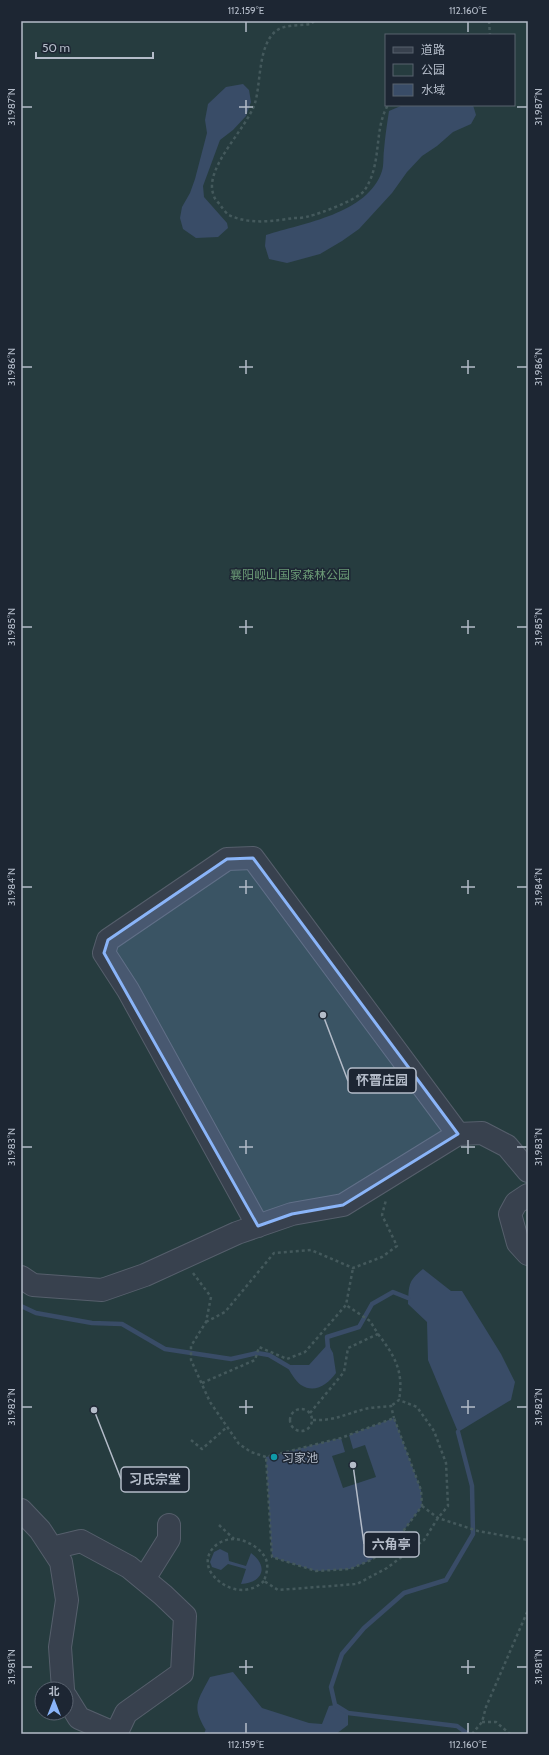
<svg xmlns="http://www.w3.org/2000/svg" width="549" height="1755" font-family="Cabin,'Noto Sans SC',sans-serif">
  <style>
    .green { fill: #263c3f; fill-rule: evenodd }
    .water { fill: #394c67 }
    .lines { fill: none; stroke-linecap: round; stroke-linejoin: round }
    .stream { stroke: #394c67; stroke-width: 4.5 }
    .minor-casing { stroke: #565f6c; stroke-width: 24 }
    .path { stroke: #44595c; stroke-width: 2.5; stroke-dasharray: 3 3; stroke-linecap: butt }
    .minor { stroke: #38414e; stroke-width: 22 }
    .marked { fill: #8ab4f8; fill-opacity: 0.2; stroke: #8ab4f8; stroke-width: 3; stroke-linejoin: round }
    .ticks { fill: none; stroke: #b4bcc9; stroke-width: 1.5 }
    .culture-dot { fill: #0f9aa8; stroke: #1d2633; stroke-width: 1.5 }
    .labels { text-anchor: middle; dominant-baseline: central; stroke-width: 3; stroke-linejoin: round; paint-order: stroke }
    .park-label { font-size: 12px; fill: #6b9a76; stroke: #1d2633 }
    .poi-label { font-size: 12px; fill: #b4bcc9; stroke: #1d2633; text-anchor: start }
    .leader { fill: none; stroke: #b4bcc9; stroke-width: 1.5 }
    .callout-dot { fill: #b4bcc9; stroke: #1d2633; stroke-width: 1.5 }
    .callout { fill: #1d2633; stroke: #b4bcc9; stroke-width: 1.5 }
    .callout-label { font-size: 13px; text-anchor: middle; font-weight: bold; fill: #b4bcc9 }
    .neatline { fill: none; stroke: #b4bcc9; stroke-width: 1.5 }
    .ticks-label { font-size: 10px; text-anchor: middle; fill: #b4bcc9 }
  </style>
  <rect width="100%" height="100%" fill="#242f3e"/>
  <!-- green -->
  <path class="green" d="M21 21H528V1734H21ZM386 35H514V105H386ZM42 1689H66V1713H42Z"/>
  <!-- water -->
  <path class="water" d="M243 84 249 90 251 102 246 116 233 130 220 140 203 186 204 197 227 223 228 228 218 237 196 238 183 229 180 218 182 207 190 193 195 179 207 133 205 120 208 104 226 87Z
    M403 105H473L476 115 471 124 453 132 437 146 422 156 407 172 392 193 359 229 342 241 320 254 287 263 269 259 265 246 266 235C303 223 368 214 382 171 384 165 383 157 384 150 385 137 387 124 389 111Z
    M423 1269 451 1291H462L501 1354 515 1382 511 1400 458 1432 428 1360 427 1322 408 1304C409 1285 408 1281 423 1269Z
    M328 1344 333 1353 336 1373C328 1384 315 1394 301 1385 295 1381 290 1371 286 1365H309Z
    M394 1418 421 1490 422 1506 392 1546 371 1560 350 1569 316 1571 272 1557 266 1457 341 1438 345 1452 332 1456 343 1488 376 1477 365 1445 353 1449 349 1435Z
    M220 1549 228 1553 229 1561 246 1566 251 1553C269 1566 263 1583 241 1584L246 1569 228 1564 221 1570 212 1567 210 1562 214 1552Z
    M233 1672 262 1708 309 1723 322 1724 329 1706 335 1705 348 1713V1725L336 1734H215L207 1732C191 1706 197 1702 210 1677Z"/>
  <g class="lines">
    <!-- stream -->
    <path class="stream" d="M21 1306 36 1313 92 1323 122 1324 165 1349 231 1359 257 1353 269 1355 291 1368
      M328 1349 327 1337 359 1327 372 1304 393 1292 408 1298
      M458 1432 472 1486 473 1534 446 1580 404 1593 364 1628 342 1654 331 1687 335 1705 348 1713 457 1726 468 1734
      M207 1734V1732"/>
    <defs>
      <path id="minor" d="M458 1134 482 1133 507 1146 528 1171
        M528 1195 516 1203 510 1214 518 1243 528 1254
        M21 1277 33 1285 102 1290 145 1275 237 1233 292 1214 343 1205 458 1134 253 858 227 859 108 940 104 953 128 990 258 1226
        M21 1510 40 1530 61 1562 67 1600 60 1647 63 1689
        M52 1548 81 1541 129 1567 163 1595 185 1616 182 1673 126 1713 116 1734 79 1718 66 1697
        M144 1579 169 1539V1525"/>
    </defs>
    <!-- minor casing -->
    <use href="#minor" class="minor-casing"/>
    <!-- path -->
    <path class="path" d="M314 21 311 24C299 26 285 24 276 31 258 45 261 83 255 103 247 129 202 169 214 196 215 200 219 203 221 206 223 209 226 213 229 215 249 225 274 221 294 218 299 218 305 218 309 216 320 214 358 199 364 191 383 164 373 130 388 105
      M489 21 490 35
      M193 1273 211 1297 206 1322 191 1346V1360L210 1402 239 1444 251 1452 266 1457 341 1438 394 1418 421 1490 422 1506 392 1546 371 1560 350 1569 316 1571 272 1557 266 1457
      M206 1322 225 1312 274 1253 311 1250 353 1268 382 1257 397 1246 382 1215 386 1200
      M378 1334C395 1356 404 1372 399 1400
      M202 1383 255 1360 259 1347 287 1359 305 1352 346 1305 353 1268
      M290 1420a11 11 0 1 1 22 0a11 11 0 1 1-22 0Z
      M310 1413 344 1372 348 1348 378 1334 370 1321 346 1305
      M313 1420C335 1421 345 1414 365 1409 373 1407 382 1407 391 1406L394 1418
      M191 1440 202 1449 227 1427
      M422 1506 438 1518 478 1531 528 1540
      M219 1525 234 1539
      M264 1581C248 1596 225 1591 212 1574 200 1557 215 1539 234 1539 246 1539 265 1550 267 1563 268 1569 266 1575 264 1581L278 1590 357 1584 387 1568 424 1540 438 1518 448 1506 446 1463 434 1431 417 1407 399 1400 391 1406
      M482 1722H496L510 1734
      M472 1734 482 1722 486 1707 528 1610"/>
    <!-- minor -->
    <use href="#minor" class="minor"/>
  </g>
  <!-- marked area -->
  <path class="marked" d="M253 858 458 1134 343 1205 292 1214 258 1226 104 953 108 940 227 859Z"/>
  <!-- ticks -->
  <path class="ticks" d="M246 22V32M468 22V32M246 100V114M22 107H32M239 107H253M517 107H527M246 360V374M468 360V374M22 367H32M239 367H253M461 367H475M517 367H527M246 620V634M468 620V634M22 627H32M239 627H253M461 627H475M517 627H527M246 880V894M468 880V894M22 887H32M239 887H253M461 887H475M517 887H527M246 1140V1154M468 1140V1154M22 1147H32M239 1147H253M461 1147H475M517 1147H527M246 1400V1414M468 1400V1414M22 1407H32M239 1407H253M461 1407H475M517 1407H527M246 1660V1674M468 1660V1674M22 1667H32M239 1667H253M461 1667H475M517 1667H527M246 1723V1733M468 1723V1733"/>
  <!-- markers -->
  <circle class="culture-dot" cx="274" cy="1457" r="4"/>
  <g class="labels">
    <!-- park labels -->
    <g class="park-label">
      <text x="290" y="574">襄阳岘山国家森林公园</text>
    </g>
    <!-- poi labels -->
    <g class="poi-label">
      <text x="282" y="1457">习家池</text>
    </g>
  </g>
  <!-- callouts -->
  <path class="leader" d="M323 1015L348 1081M94 1410L121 1479M353 1465L364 1544"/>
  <g class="callout-dot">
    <circle cx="323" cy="1015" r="4"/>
    <circle cx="94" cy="1410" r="4"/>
    <circle cx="353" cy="1465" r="4"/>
  </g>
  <g class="callout">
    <rect x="348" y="1068" width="68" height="25" rx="4"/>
    <rect x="121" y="1467" width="68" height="25" rx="4"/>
    <rect x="364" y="1532" width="55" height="25" rx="4"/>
  </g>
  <g class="callout-label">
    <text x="382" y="1085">怀晋庄园</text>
    <text x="155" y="1484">习氏宗堂</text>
    <text x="391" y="1549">六角亭</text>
  </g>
  <!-- border -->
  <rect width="549" height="1755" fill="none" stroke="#1d2633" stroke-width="44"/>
  <!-- legend -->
  <rect x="385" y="34" width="130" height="72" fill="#1d2633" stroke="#59626f"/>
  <rect x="393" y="47" width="20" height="6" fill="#38414e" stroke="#59626f"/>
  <text x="421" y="54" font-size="12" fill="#b4bcc9">道路</text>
  <rect x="393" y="64" width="20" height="12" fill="#263c3f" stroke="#59626f"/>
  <text x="421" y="74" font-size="12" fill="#b4bcc9">公园</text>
  <rect x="393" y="84" width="20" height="12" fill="#394c67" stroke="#59626f"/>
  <text x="421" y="94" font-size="12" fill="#b4bcc9">水域</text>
  <!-- north arrow -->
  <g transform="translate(54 1701)"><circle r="19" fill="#1d2633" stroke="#59626f"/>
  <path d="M0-3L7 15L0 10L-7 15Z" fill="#8ab4f8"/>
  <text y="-6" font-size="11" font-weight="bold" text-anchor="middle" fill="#b4bcc9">北</text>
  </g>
  <!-- scale -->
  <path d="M36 52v6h117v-6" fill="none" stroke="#b4bcc9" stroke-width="2"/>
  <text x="42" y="52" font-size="12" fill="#b4bcc9" stroke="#1d2633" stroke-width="3" paint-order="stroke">50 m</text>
  <rect x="22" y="22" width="505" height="1711" class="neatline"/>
  <g class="ticks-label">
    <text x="246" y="14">112.159°E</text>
    <text x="468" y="14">112.160°E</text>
    <text transform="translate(11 107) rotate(-90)" y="4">31.987°N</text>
    <text transform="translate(538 107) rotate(-90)" y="4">31.987°N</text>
    <text transform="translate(11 367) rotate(-90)" y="4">31.986°N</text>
    <text transform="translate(538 367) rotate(-90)" y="4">31.986°N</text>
    <text transform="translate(11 627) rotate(-90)" y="4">31.985°N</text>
    <text transform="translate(538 627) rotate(-90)" y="4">31.985°N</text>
    <text transform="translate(11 887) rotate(-90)" y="4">31.984°N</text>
    <text transform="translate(538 887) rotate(-90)" y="4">31.984°N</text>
    <text transform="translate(11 1147) rotate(-90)" y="4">31.983°N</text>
    <text transform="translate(538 1147) rotate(-90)" y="4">31.983°N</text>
    <text transform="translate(11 1407) rotate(-90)" y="4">31.982°N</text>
    <text transform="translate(538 1407) rotate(-90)" y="4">31.982°N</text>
    <text transform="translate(11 1667) rotate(-90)" y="4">31.981°N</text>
    <text transform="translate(538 1667) rotate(-90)" y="4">31.981°N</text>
    <text x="246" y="1748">112.159°E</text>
    <text x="468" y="1748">112.160°E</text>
  </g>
</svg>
